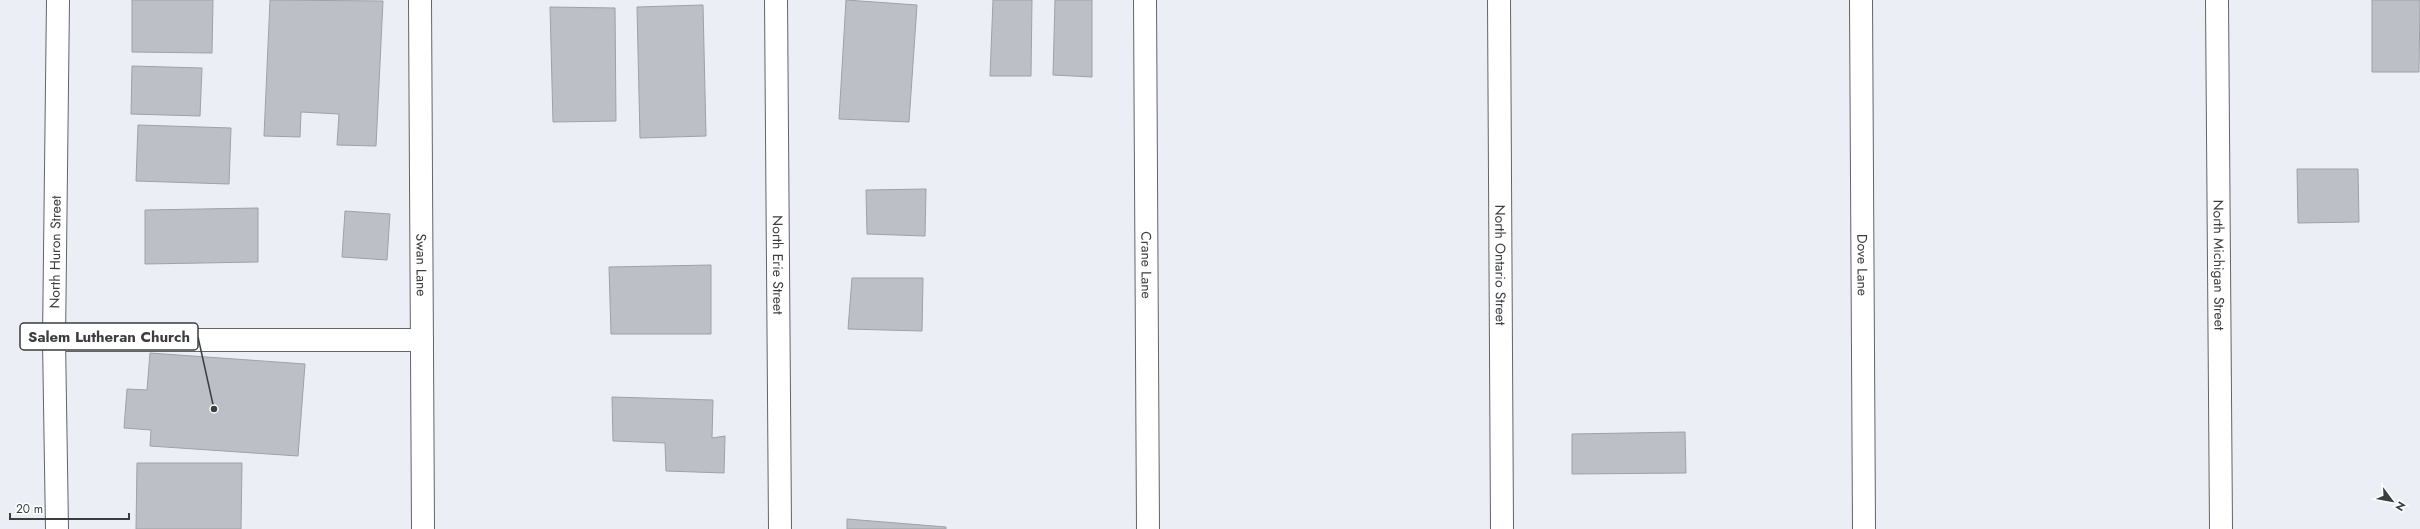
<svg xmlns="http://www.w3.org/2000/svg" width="2420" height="529" font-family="Jost,sans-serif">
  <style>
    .building { fill: #bcc0c6; stroke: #9ea2a7 }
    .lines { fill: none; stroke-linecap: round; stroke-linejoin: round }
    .service-casing { stroke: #616469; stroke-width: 24 }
    .minor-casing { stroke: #616469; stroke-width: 24 }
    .tertiary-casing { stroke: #616469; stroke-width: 24 }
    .service { stroke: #fff; stroke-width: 22 }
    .minor { stroke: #fff; stroke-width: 22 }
    .tertiary { stroke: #fff; stroke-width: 22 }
    .labels { text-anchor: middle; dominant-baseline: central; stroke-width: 3; stroke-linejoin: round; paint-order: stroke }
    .street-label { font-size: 14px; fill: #3b3d3f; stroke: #fff }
    .leader { fill: none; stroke: #3b3d3f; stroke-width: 1.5 }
    .callout-dot { fill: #3b3d3f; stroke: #fff; stroke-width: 1.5 }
    .callout { fill: #fff; stroke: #3b3d3f; stroke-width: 1.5 }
    .callout-label { font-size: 15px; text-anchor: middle; font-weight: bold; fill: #3b3d3f }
  </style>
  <rect width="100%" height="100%" fill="#ebeff5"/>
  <!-- building -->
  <path class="building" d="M132 0H213L212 53 132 52Z
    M270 0 383 1 376 146 337 145 339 114 301 112 300 137 264 136Z
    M846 0 917 5 909 122 839 119Z
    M993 0H1032L1031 76H990Z
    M1055 0H1092V77L1053 75Z
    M2372 0H2420L2419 72H2372Z
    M703 5 706 136 640 138 637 7Z
    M550 7 615 8 616 121 553 122Z
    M132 66 202 68 200 116 131 114Z
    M138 125 231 128 229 184 136 181Z
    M2297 169H2358L2359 222 2298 223Z
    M926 189 925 236 867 234 866 190Z
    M258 208V262L145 264V210Z
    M345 211 390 214 387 260 342 257Z
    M711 265V334H611L609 267Z
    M852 278H923L922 331 848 329Z
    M150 353 305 364 298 456 150 446 151 430 124 428 127 389 147 390Z
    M612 397 713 400 712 438 725 436 724 473 666 471 665 443 613 441Z
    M1685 432 1686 473 1572 474V434Z
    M137 463H242L241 529H136Z
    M847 519 946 527V529H847Z"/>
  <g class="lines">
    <defs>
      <g id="service">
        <path id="s1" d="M420 0 423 529"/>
        <path id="s2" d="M1145 0 1148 529"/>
        <path id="s3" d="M1861 0 1864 529"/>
        <path d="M54 340H422"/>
      </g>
      <g id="minor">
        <path id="s4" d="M1499 0 1502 529"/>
        <path id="s5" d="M2217 0 2221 529"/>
      </g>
      <g id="tertiary">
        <path id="s6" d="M776 0 780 529"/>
        <path id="s7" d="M57 529 54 340 58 0"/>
      </g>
    </defs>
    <!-- service casing -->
    <use href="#service" class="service-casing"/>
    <!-- minor casing -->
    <use href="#minor" class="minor-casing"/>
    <!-- tertiary casing -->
    <use href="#tertiary" class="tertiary-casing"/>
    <!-- service -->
    <use href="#service" class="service"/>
    <!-- minor -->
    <use href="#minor" class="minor"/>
    <!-- tertiary -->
    <use href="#tertiary" class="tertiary"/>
  </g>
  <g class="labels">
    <!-- street labels -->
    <g class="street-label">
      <text stroke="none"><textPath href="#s7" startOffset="277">North Huron Street</textPath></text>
      <text stroke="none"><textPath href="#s1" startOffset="265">Swan Lane</textPath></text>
      <text stroke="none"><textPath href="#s6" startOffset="265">North Erie Street</textPath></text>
      <text stroke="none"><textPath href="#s2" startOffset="265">Crane Lane</textPath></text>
      <text stroke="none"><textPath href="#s4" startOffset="265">North Ontario Street</textPath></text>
      <text stroke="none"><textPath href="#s3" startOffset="265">Dove Lane</textPath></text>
      <text stroke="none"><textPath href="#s5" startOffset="265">North Michigan Street</textPath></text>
    </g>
  </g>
  <!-- callouts -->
  <path class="leader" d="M214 409L198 337"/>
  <circle class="callout-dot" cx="214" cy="409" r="4"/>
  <rect class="callout" x="20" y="323" width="178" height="27" rx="4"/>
  <g class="callout-label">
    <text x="109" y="342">Salem Lutheran Church</text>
  </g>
  <!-- north arrow -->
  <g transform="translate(2392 501) rotate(122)" stroke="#ffffff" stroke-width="3" paint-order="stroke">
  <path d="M0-3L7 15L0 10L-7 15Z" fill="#3b3d3f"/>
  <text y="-6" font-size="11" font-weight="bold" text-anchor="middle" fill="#3b3d3f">N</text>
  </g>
  <!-- scale -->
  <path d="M10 513v6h119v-6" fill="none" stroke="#3b3d3f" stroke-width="2"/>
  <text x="16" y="513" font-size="12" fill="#3b3d3f" stroke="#ffffff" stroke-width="3" paint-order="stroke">20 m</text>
</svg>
